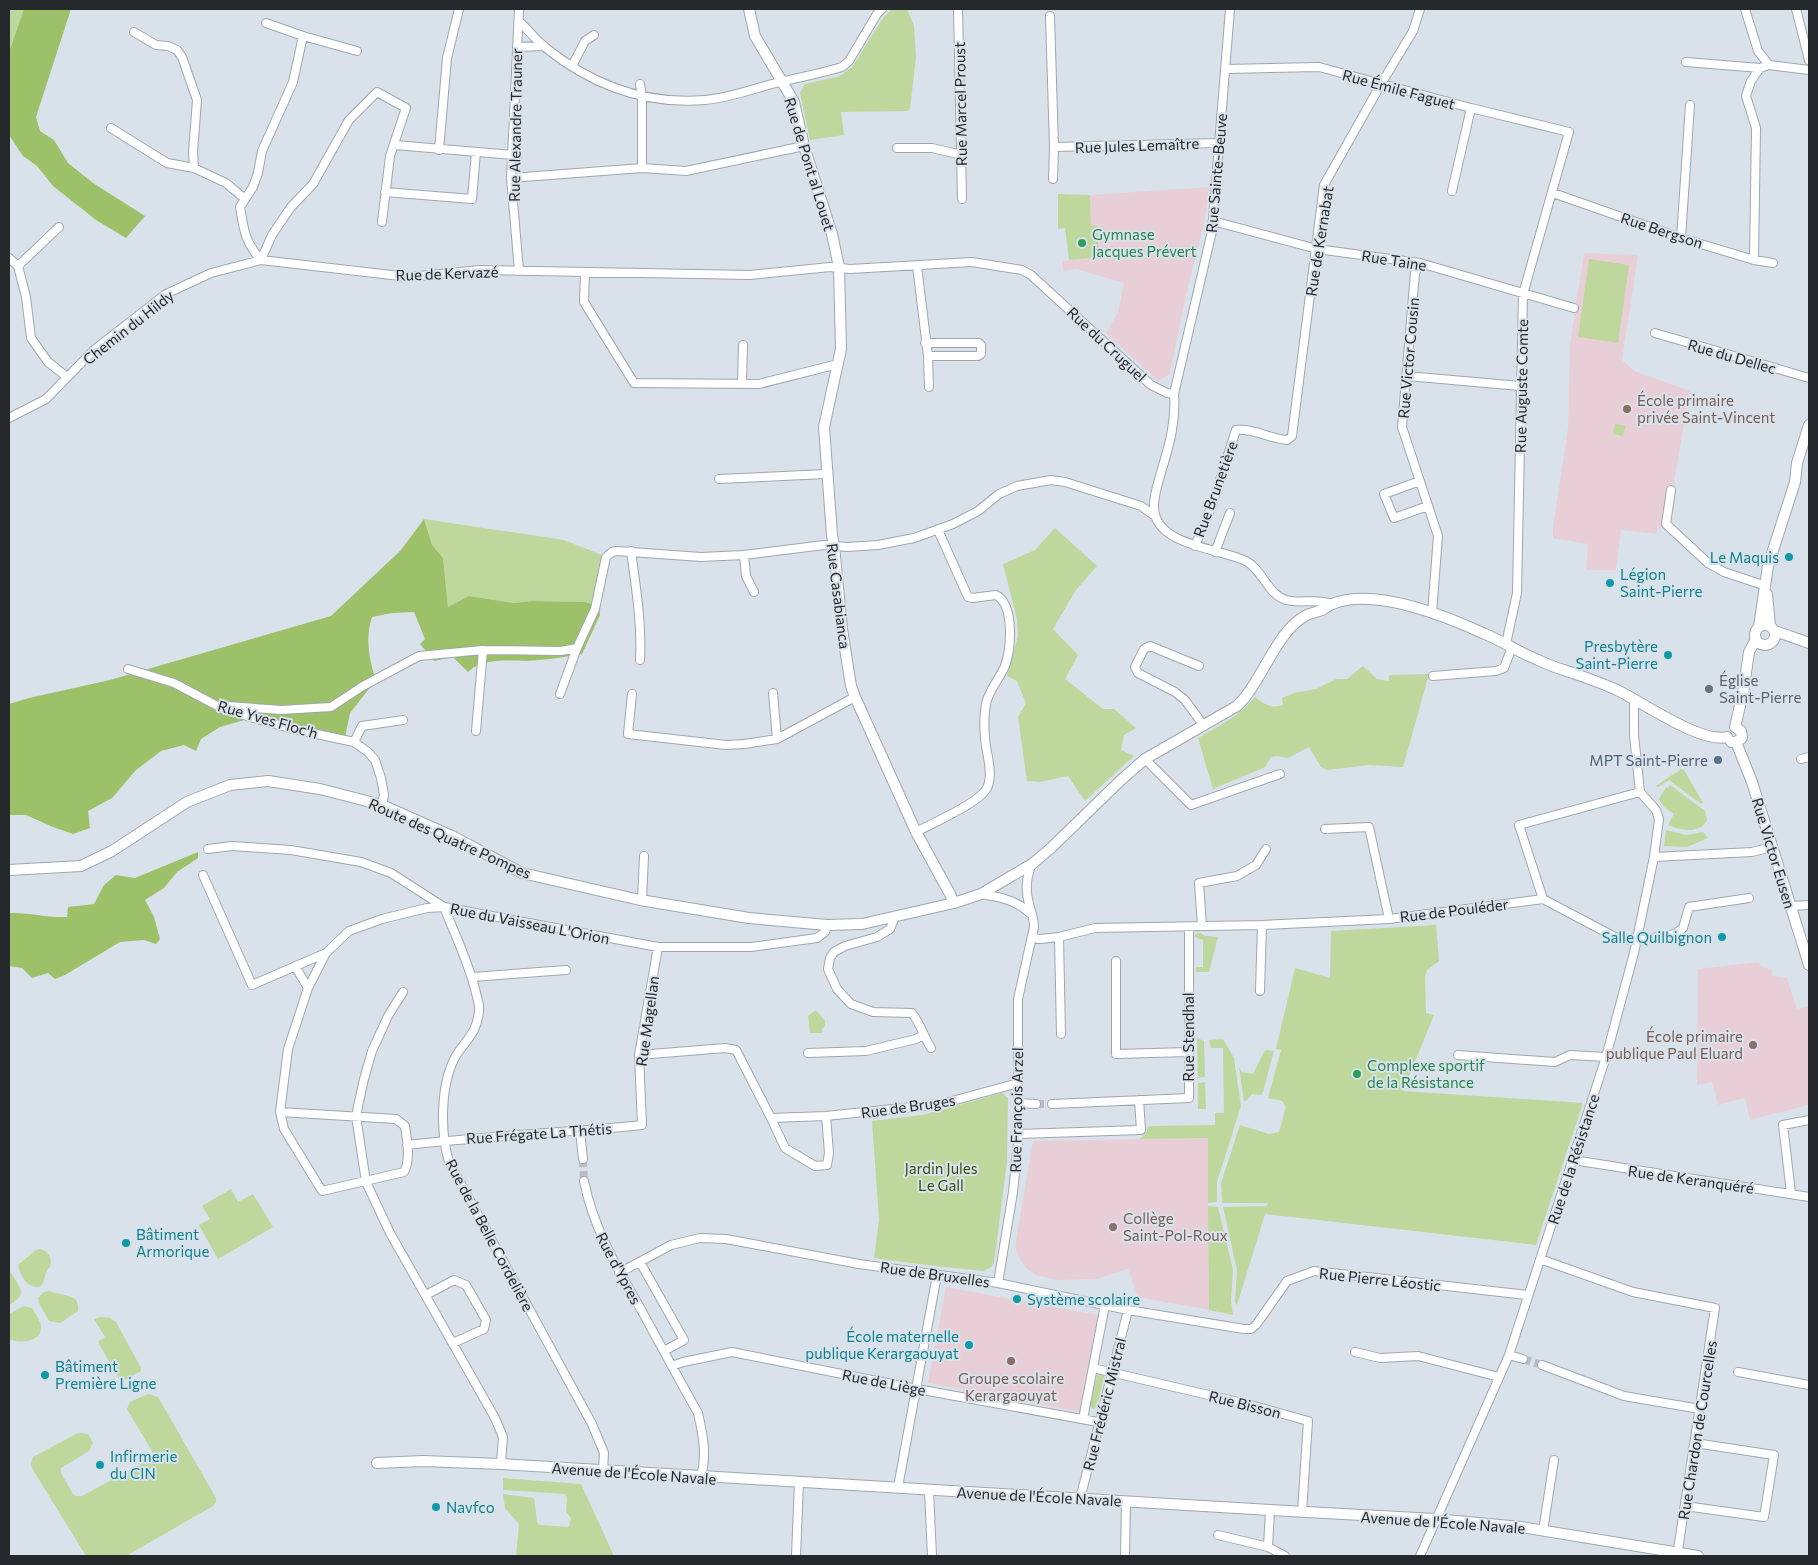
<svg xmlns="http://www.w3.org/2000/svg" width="1818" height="1565" font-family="Commissioner,sans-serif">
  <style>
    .education { fill: #e8cfd7 }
    .green { fill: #bdd79d }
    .forest { fill: #9dc169 }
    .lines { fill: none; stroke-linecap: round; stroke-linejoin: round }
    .street-tunnel { stroke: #b5bdc4; stroke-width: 8; stroke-dasharray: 8 4; stroke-linecap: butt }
    .street-casing { stroke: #9ea7af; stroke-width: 10 }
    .secondary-casing { stroke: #9ea7af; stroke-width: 12 }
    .street { stroke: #fff; stroke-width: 8 }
    .secondary { stroke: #fff; stroke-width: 10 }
    .leisure-dot { fill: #2e9e5b; stroke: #d9e2ea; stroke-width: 2 }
    .education-dot { fill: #8d6e63; stroke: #d9e2ea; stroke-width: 2 }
    .culture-dot { fill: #0f9aa8; stroke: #d9e2ea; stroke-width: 2 }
    .worship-dot { fill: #6b7280; stroke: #d9e2ea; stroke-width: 2 }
    .service-dot { fill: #5c6f8a; stroke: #d9e2ea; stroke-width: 2 }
    .labels { text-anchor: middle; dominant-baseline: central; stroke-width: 4; stroke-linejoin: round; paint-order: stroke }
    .street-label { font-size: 15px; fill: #26292c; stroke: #d9e2ea }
    .leisure-label { font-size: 15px; fill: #27864d; stroke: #d9e2ea; text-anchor: start }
    .education-label { font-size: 15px; fill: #785e54; stroke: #d9e2ea; text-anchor: start }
    .culture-label { font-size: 15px; fill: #0d838f; stroke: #d9e2ea; text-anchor: start }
    .worship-label { font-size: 15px; fill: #5b616d; stroke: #d9e2ea; text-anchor: start }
    .service-label { font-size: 15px; fill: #4e5e75; stroke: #d9e2ea; text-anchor: end }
    .park-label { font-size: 15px; fill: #374d0c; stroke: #d9e2ea }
  </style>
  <rect width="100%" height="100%" fill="#d9e2ea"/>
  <!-- education -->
  <path class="education" d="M1209 187 1204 224 1185 299 1170 374 1158 381 1106 333 1118 312 1124 283 1076 269 1063 271 1062 261 1098 257 1096 226H1091L1090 195Z
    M1584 253 1638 255 1622 360 1634 371 1690 391 1673 487 1668 488 1663 528H1658L1656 534 1621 530 1616 570H1586L1588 544 1553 538V527L1568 428 1570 344Z
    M1759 962 1761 967 1772 969V976L1787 978 1797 1009 1809 1006V1105L1750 1120 1745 1098 1718 1105 1712 1082 1697 1085 1698 969Z
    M1208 1138 1209 1310 1138 1297 1128 1269 1097 1279 1058 1280 1036 1275 1026 1268 1019 1258 1015 1247 1033 1141Z
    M946 1287 1098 1315 1080 1412 928 1383Z"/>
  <!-- green -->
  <path class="green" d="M9 9H24L9 52Z
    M892 9H907L914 26 916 57 910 109 907 111 841 112 844 135 810 140 800 93 805 84 840 76 853 66 883 18Z
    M1058 194 1090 195 1091 226H1097L1099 257 1069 260 1065 228 1058 229Z
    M1589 259 1629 265 1618 343 1578 337Z
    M1615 424 1626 426 1623 436 1613 434Z
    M424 519 564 540 602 555 599 607 584 602 532 601 514 603 469 596 448 607 443 558 432 545Z
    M1055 528 1097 566 1076 590 1053 629 1078 655 1065 679 1103 709H1114L1136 728 1124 735 1121 750 1134 756 1085 801 1068 776 1040 782 1027 781 1018 717 1026 703 1017 681 1007 676 1018 636 1017 619 1003 564 1035 550Z
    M1363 666 1377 679 1389 681V675L1429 674 1403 767 1369 765 1327 770 1321 767 1309 747 1288 758 1277 756 1271 757 1265 767 1213 789 1198 738C1219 726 1239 716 1255 697 1264 704 1271 709 1283 705L1282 698 1294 693 1316 689 1336 679H1347Z
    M1681 769 1684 770 1703 803H1700L1669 780 1658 787 1656 786Z
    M1670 785 1705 811 1707 820C1699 835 1680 830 1668 825L1674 814 1664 807 1659 799 1666 787 1668 788Z
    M1666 830 1686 835 1703 832 1708 838 1687 847 1664 846Z
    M1436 925 1439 961 1427 970 1425 976 1426 1013 1434 1015 1403 1091 1583 1103 1536 1245 1265 1214 1237 1305 1235 1302 1237 1270 1223 1207 1267 1206 1268 1203H1222L1221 1183 1240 1125 1269 1134 1279 1132 1286 1107 1282 1101 1268 1098 1281 1050 1276 1049 1295 968 1330 978 1331 931Z
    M1200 933 1205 936 1218 937 1209 972H1196V967H1203V940L1195 937V934Z
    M816 1010 825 1021V1026L822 1029V1033H810L808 1016Z
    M1197 1038 1204 1041 1205 1077 1198 1078Z
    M1223 1039 1234 1058 1241 1106 1217 1182V1202L1208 1203V1138L1140 1139 1146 1133 1148 1127 1150 1126 1215 1125V1113H1224L1223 1048H1211L1209 1040Z
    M1265 1050 1274 1051 1262 1095 1252 1094 1247 1100 1244 1101 1239 1067 1242 1072 1253 1074Z
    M1205 1082 1206 1109H1198V1083Z
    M1002 1093 1008 1098 1007 1162 994 1263 991 1267 983 1271 926 1265 874 1258 879 1220 872 1121 923 1115Z
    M231 1189 238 1202 253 1194 273 1227 218 1259 199 1225 210 1219 202 1206Z
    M1208 1206 1218 1207 1233 1270 1231 1301 1233 1315 1209 1310Z
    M40 1249C49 1251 52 1258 50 1267 44 1272 46 1280 41 1286 29 1291 20 1276 18 1265L36 1250Z
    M9 1272 11 1273C21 1289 28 1294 9 1305Z
    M50 1291C61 1297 81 1292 78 1311L60 1323 49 1321 39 1303 38 1298 44 1292Z
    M24 1306 32 1308C35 1314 41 1321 41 1327 42 1342 19 1344 9 1339V1314Z
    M101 1317 110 1318 116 1322 141 1368V1371L121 1382 98 1342 105 1337 94 1319Z
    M1098 1372 1104 1374V1376L1099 1399 1095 1408 1093 1409 1090 1406Z
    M148 1394 158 1397 216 1498V1502L213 1506 126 1556H86L32 1468 31 1463 33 1457 78 1433 88 1434 93 1443 89 1451 61 1468V1473L73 1494 76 1496H82L150 1459 152 1455V1451L127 1409 130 1402Z
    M503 1478 581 1484 614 1556H516L519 1524 505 1508 503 1494 534 1498 537 1522 539 1525 569 1527 571 1518 566 1512 567 1498 565 1494 503 1490Z"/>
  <!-- forest -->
  <path class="forest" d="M24 9H71L36 117 40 131 54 140 68 163 93 183 145 216 126 238 96 220 53 186 37 166 23 156 9 135V52Z
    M424 519 432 545 443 558 448 607 469 596 514 603 532 601 585 602 599 607 600 615 582 654C568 656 553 659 539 660 518 663 485 655 468 672L453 657 434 661 420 644 425 639 414 612 392 613 372 617C365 638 369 659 376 680L350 713 344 742 248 719 220 727 201 739 196 751 184 745 161 751 136 770 112 798 88 811 90 828 73 834 53 827 26 815H9V704L29 698 110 680 331 616 401 550Z
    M198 852V858L177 872 164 888 145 900 154 917 160 939 156 944 144 940 120 942 65 975 55 979 48 973 32 978 22 968 9 966V913C28 912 47 918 67 917L68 907 94 904 104 885 116 875 135 878Z"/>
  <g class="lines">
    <!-- street-tunnel -->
    <path class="street-tunnel" d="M1036 1104H1052
      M583 1159 584 1181
      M1523 1359 1542 1365"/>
    <defs>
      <path id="street" d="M519 9 511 178 519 271
        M958 9 962 199
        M1230 9 1212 231 1174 394C1176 420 1170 443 1162 469 1159 480 1154 493 1154 506 1153 546 1220 548 1246 561 1263 570 1267 594 1286 600 1301 604 1317 598 1332 604
        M1745 9 1758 51 1769 65 1809 70
        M1796 9 1809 60
        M1050 16 1054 147 1219 143
        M519 21C528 30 536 40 546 48 592 85 645 105 705 100 728 98 750 90 772 84 795 78 819 74 842 67L849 61 877 14 882 9
        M266 23 303 36 357 51
        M134 32 156 45 168 46 177 50 182 57 197 100 193 152 194 168 226 183 245 199
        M517 47 544 46
        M1686 62 1760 68
        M572 66 585 41 594 35
        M1226 69 1319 67 1471 108 1569 132 1523 294 1517 593 1506 644
        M640 84 642 97V168
        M111 128 167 163 194 168
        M395 145 513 155
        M897 148H932L962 155
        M439 150 447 58 459 9
        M511 178 642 168 686 171 804 146
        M1053 179 1054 147
        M1452 191 1471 108
        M385 192 472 199 476 152
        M1553 193 1681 238 1754 260 1773 263
        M1213 221 1317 249 1420 263 1574 308
        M382 222 390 156 406 108 377 92 349 120 313 184 291 207 272 235 261 260 409 277 480 270 750 275 830 267 850 269 972 262 1022 270 1031 275 1151 385 1167 393 1174 394
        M1681 238 1690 105
        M9 258 18 266 26 297 31 338 48 362 67 377
        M1754 260 1756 128 1746 96 1751 81 1760 68 1769 65
        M1420 263 1415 273 1402 427 1438 536 1432 613
        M18 266 59 227
        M917 266 928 356 929 387
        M585 272 584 302 634 383 759 384 838 364
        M1655 333 1809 378
        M925 343H979L981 345V354L978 356H928
        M1407 376 1520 386
        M742 383 743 345
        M9 418 46 399 94 350 166 294 211 273 261 260C245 242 244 231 240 207L253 187 258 173 262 151 293 82 303 36
        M719 479 826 474
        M1420 481 1384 494 1394 518 1428 506
        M1671 490 1666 524 1708 563 1724 572 1766 586
        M1195 546 1212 505 1236 430C1254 428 1270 439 1287 440L1292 436 1324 185 1381 84 1413 31 1420 9
        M631 551C636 588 642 624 640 660
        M1215 552 1230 513
        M744 555 746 576 754 592
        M1199 666 1150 646 1144 649 1135 667 1138 673 1175 692 1185 700 1204 726
        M128 669 174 683 223 709 289 728 354 742 368 752 375 760 381 778 384 795 382 805
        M1433 676 1496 671 1504 668 1512 647
        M773 693 777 739
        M560 694 577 648
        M632 694 628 734 726 745 744 744 777 739 855 697
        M1634 699V735L1640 792
        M223 709 228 706 281 710 331 707 363 686 419 656 483 650 561 651 577 648 595 609 606 557 612 552 617 551 701 557 744 555 824 545 847 547 878 545 914 538 953 524 978 511 999 494 1017 486 1051 480 1065 482 1141 506 1155 516
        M476 731 483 650
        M354 742 362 726 403 720
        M1145 759 1191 805 1280 774
        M1801 759 1809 757
        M1325 829 1369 827 1389 919
        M916 832C933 823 979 803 987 788 994 774 986 753 985 738 984 727 984 715 986 704 989 689 999 680 1005 666 1011 649 1015 605 996 595L972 598 968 597 938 530
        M208 849 232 846 291 850 361 862 391 873 444 907 658 947H751L817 938 825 932 827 925
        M1654 857 1752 852 1772 847
        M203 875 252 985 326 953
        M981 894C1000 897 1017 900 1032 915
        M1543 899 1519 825 1640 792
        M642 900 644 856
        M1791 906 1809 905
        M895 917 890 929 877 937 845 946 834 952 830 958 828 969 837 989 851 1004 873 1012 912 1013C920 1023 924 1037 931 1048
        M1202 926 1199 883 1237 876 1256 865 1266 849
        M1059 937 1061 1034
        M1032 938 1040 939 1059 937 1095 928 1262 925 1389 919 1543 899 1615 937 1637 941 1675 934 1683 928 1689 907 1749 898
        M1116 961V1054L1188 1052
        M295 966 308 988
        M472 977 566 970
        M1260 991 1262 925
        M403 992 388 1016 372 1051 364 1079 356 1116 366 1182 390 1233 495 1418 503 1437 501 1464
        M808 1053 866 1051 916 1039 923 1035
        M639 1055 725 1048 736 1050 771 1118 826 1116 941 1104 1018 1083
        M1458 1055 1555 1062 1570 1055 1606 1057
        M1018 1103 1036 1104
        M1052 1104 1189 1098V927
        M280 1112 396 1119 405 1126C407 1140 411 1159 404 1172L322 1191 284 1129 280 1112 288 1049 308 988 326 953 349 931 382 919 427 908 444 907C455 935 469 963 476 993 477 998 480 1005 479 1011 477 1032 468 1038 457 1054 440 1082 440 1131 449 1162L592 1424 604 1453 603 1470
        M771 1118 785 1148 815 1166 827 1165 829 1153 826 1116
        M580 1131 583 1159
        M1018 1134 1141 1130 1139 1100
        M407 1145C485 1136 564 1133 642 1125L639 1055 658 947
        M1573 1160 1809 1197
        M584 1181C593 1227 616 1266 639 1306 659 1342 678 1378 698 1413 703 1435 707 1455 701 1477
        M1791 1193 1783 1125 1809 1120
        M1540 1259 1633 1292 1715 1308 1677 1556
        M640 1262 684 1340 664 1351
        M619 1273 671 1245 700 1238 726 1239 859 1264 998 1283 1128 1310 1244 1329H1251L1256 1325 1287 1281 1314 1271 1527 1295
        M998 1283 1013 1192 1018 1143V999L1034 927C1034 918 1031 912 1029 904 1025 889 1026 877 1032 864
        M426 1295 454 1280 466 1285 486 1320 484 1329 453 1343
        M1355 1352 1380 1358 1418 1356 1499 1377
        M1509 1355 1523 1359
        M1542 1365 1624 1396 1700 1409
        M672 1366 683 1362 732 1352 917 1389 1098 1422
        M1093 1368 1247 1404 1308 1421 1302 1512
        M1738 1372 1809 1385
        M1083 1419 1105 1305
        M898 1487 937 1275
        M929 1490 932 1556
        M1080 1499 1128 1310
        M1685 1506 1764 1517 1774 1455 1695 1443
        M1270 1510 1268 1547 1285 1556
        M1543 1531 1554 1460
        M1218 1535 1268 1547
        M796 1556 799 1482
        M1125 1556 1126 1501
        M1420 1556 1509 1355 1606 1057 1634 953 1654 857 1659 819 1656 810 1640 792"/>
      <path id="secondary" d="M749 9 755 36 794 102 804 146 832 234 839 267 841 349 824 427 832 535 834 546 842 629 851 686 855 697 916 832 950 894 954 903
        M1767 594 1770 626
        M1755 635a10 10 0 1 1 20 0a10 10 0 1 1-20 0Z
        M1759 627 1768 566 1795 482 1797 463 1809 425
        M1775 631 1809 643
        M1735 727 1743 693 1749 652 1756 639
        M1731 742H1736L1742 738 1741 731 1735 727
        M1736 742 1752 782 1809 965
        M9 870 81 866 112 851 187 802 230 785 268 781 320 789 382 805 452 836 522 873 640 900 749 918 827 925 862 924 954 903 981 894 1032 864 1051 848 1121 780 1145 759 1237 706C1263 681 1275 633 1305 616 1310 613 1317 612 1322 610 1326 608 1329 605 1332 604 1374 587 1446 616 1485 634 1500 640 1514 649 1529 656 1541 661 1552 667 1564 670 1584 677 1603 683 1621 692 1644 704 1703 744 1727 737
        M377 1463 423 1461 501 1464 1270 1510 1435 1519 1521 1527 1698 1556"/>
    </defs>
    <!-- street casing -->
    <use href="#street" class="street-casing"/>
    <!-- secondary casing -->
    <use href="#secondary" class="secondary-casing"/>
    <!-- street -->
    <use href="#street" class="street"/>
    <!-- secondary -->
    <use href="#secondary" class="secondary"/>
  </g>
  <!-- markers -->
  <g class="leisure-dot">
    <circle cx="1082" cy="243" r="5"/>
    <circle cx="1357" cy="1074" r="5"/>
  </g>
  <g class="education-dot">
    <circle cx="1627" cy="409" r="5"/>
    <circle cx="1753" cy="1045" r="5"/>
    <circle cx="1113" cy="1227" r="5"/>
    <circle cx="1011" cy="1361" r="5"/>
  </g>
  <g class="culture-dot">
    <circle cx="1789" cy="557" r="5"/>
    <circle cx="1610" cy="583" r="5"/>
    <circle cx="1668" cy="655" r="5"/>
    <circle cx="1722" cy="937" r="5"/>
    <circle cx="126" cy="1243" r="5"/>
    <circle cx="1017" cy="1299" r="5"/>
    <circle cx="969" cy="1345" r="5"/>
    <circle cx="45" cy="1375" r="5"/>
    <circle cx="100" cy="1465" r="5"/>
    <circle cx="436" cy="1507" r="5"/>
  </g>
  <circle class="worship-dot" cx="1709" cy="689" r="5"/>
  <circle class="service-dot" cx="1718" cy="760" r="5"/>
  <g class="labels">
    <!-- street labels -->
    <g class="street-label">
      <text transform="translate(1399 89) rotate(15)">Rue Émile Faguet</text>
      <text transform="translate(960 104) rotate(-91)">Rue Marcel Proust</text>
      <text transform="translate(515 125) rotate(-89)">Rue Alexandre Trauner</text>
      <text transform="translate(1137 145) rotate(-2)">Rue Jules Lemaître</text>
      <text transform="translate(810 164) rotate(73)">Rue de Pont al Louet</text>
      <text transform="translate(1216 173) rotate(-85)">Rue Sainte-Beuve</text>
      <text transform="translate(1662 230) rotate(18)">Rue Bergson</text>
      <text transform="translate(1319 241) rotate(-81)">Rue de Kernabat</text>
      <text transform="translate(1394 260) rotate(9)">Rue Taine</text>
      <text transform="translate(447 273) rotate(-2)">Rue de Kervazé</text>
      <text transform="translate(128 327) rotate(-38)">Chemin du Hildy</text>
      <text transform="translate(1107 344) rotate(43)">Rue du Cruguel</text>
      <text transform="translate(1732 356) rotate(16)">Rue du Dellec</text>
      <text transform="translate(1408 358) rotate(-85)">Rue Victor Cousin</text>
      <text transform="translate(1521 386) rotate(-89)">Rue Auguste Comte</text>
      <text transform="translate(1215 489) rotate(-70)">Rue Brunetière</text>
      <text transform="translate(839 596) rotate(83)">Rue Casabianca</text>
      <text transform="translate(268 719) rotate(16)">Rue Yves Floc'h</text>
      <text transform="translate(450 838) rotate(24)">Route des Quatre Pompes</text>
      <text transform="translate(1774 853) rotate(73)">Rue Victor Eusen</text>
      <text transform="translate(1454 910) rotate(-7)">Rue de Pouléder</text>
      <text transform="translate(530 923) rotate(11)">Rue du Vaisseau L'Orion</text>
      <text transform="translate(647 1021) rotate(-82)">Rue Magellan</text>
      <text transform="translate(1188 1037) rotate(-90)">Rue Stendhal</text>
      <text transform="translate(908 1106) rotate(-8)">Rue de Bruges</text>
      <text transform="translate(1016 1110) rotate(-89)">Rue François Arzel</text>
      <text transform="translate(539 1133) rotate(-4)">Rue Frégate La Thétis</text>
      <text transform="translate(1573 1159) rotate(-72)">Rue de la Résistance</text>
      <text transform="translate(1691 1179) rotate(8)">Rue de Keranquéré</text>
      <text transform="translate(490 1235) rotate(62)">Rue de la Belle Cordelière</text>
      <text transform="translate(619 1268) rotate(62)">Rue d'Ypres</text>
      <text transform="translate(935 1274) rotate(8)">Rue de Bruxelles</text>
      <text transform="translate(1380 1279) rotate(6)">Rue Pierre Léostic</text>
      <text transform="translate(884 1382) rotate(11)">Rue de Liège</text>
      <text transform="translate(1104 1404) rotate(-76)">Rue Frédéric Mistral</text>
      <text transform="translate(1245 1404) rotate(14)">Rue Bisson</text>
      <text transform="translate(1697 1430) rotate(-81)">Rue Chardon de Courcelles</text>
      <text transform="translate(634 1473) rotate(4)">Avenue de l'École Navale</text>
      <text transform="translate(1039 1496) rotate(3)">Avenue de l'École Navale</text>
      <text transform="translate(1443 1522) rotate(4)">Avenue de l'École Navale</text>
    </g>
    <!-- leisure labels -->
    <g class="leisure-label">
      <text x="1092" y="234">Gymnase<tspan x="1092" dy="17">Jacques Prévert</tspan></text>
      <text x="1367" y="1065">Complexe sportif<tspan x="1367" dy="17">de la Résistance</tspan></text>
    </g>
    <!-- education labels -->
    <g class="education-label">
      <text x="1637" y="400">École primaire<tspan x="1637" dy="17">privée Saint-Vincent</tspan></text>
      <text x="1743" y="1036" text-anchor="end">École primaire<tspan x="1743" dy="17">publique Paul Eluard</tspan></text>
      <text x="1123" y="1218">Collège<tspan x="1123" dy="17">Saint-Pol-Roux</tspan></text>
      <text x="1011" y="1378" text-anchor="middle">Groupe scolaire<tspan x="1011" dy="17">Kerargaouyat</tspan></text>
    </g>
    <!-- culture labels -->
    <g class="culture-label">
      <text x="1779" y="557" text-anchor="end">Le Maquis</text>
      <text x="1620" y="574">Légion<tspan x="1620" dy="17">Saint-Pierre</tspan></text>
      <text x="1658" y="646" text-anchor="end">Presbytère<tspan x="1658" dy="17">Saint-Pierre</tspan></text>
      <text x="1712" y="937" text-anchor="end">Salle Quilbignon</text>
      <text x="136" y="1234">Bâtiment<tspan x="136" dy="17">Armorique</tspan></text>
      <text x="1027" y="1299">Système scolaire</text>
      <text x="959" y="1336" text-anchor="end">École maternelle<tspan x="959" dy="17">publique Kerargaouyat</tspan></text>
      <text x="55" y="1366">Bâtiment<tspan x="55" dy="17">Première Ligne</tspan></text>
      <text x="110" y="1456">Infirmerie<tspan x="110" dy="17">du CIN</tspan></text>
      <text x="446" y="1507">Navfco</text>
    </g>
    <!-- worship labels -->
    <g class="worship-label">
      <text x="1719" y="680">Église<tspan x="1719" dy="17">Saint-Pierre</tspan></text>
    </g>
    <!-- service labels -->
    <g class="service-label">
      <text x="1708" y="760">MPT Saint-Pierre</text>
    </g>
    <!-- park labels -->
    <g class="park-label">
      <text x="941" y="1168">Jardin Jules<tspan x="941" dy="17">Le Gall</tspan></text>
    </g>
  </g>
  <!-- border -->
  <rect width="1818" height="1565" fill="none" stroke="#26292c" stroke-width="20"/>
</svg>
